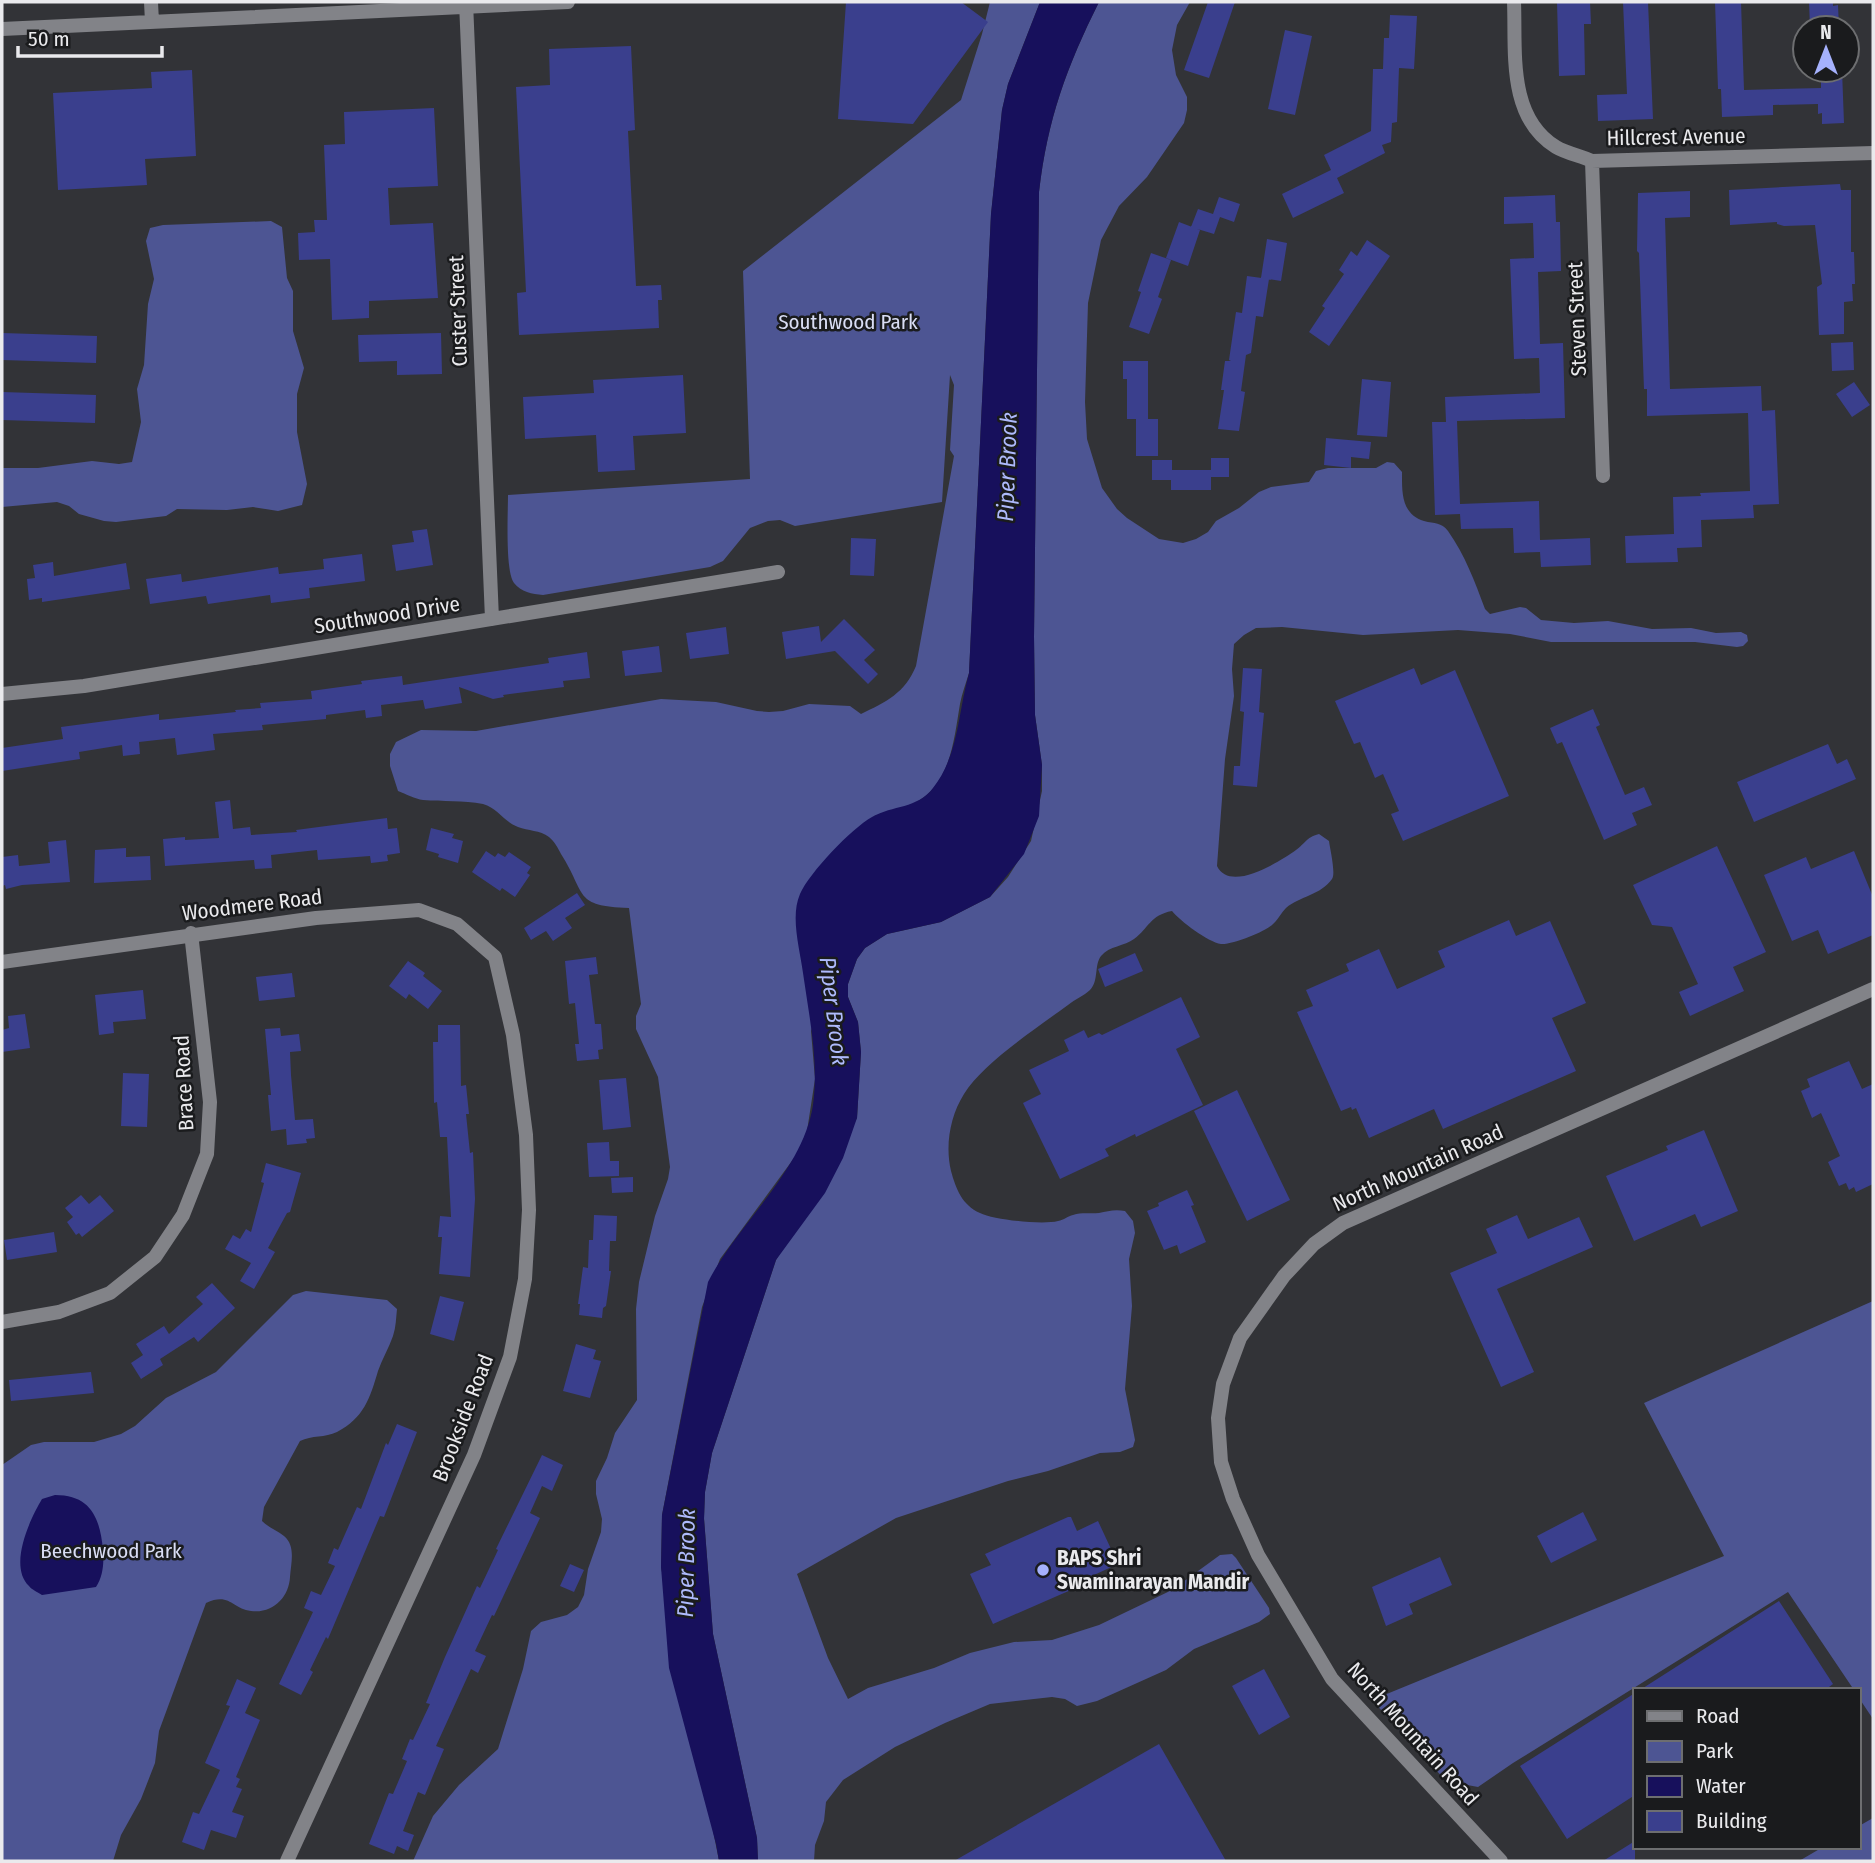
<svg xmlns="http://www.w3.org/2000/svg" width="1875" height="1863" font-family="'Fira Sans Condensed',sans-serif">
  <style>
    .green { fill: #4d5593 }
    .water { fill: #17105c }
    .building { fill: #3a3f8d }
    .lines { fill: none; stroke-linecap: round; stroke-linejoin: round }
    .street { stroke: #828388; stroke-width: 14 }
    .poi-dot { fill: #a5b1fc; stroke: #1a1b1d; stroke-width: 2.5 }
    .labels { text-anchor: middle; dominant-baseline: central; stroke-width: 5; stroke-linejoin: round; paint-order: stroke }
    .street-label { font-size: 21px; fill: #eaeaed; stroke: #1a1b1d }
    .park-label { font-size: 21px; fill: #d9ddf4; stroke: #1a1b1d }
    .poi-label { font-size: 21px; font-weight: bold; fill: #eaeaed; stroke: #1a1b1d; text-anchor: start }
    .water-label { font-size: 23px; font-style: italic; fill: #aebafc; stroke: #1a1b1d }
  </style>
  <rect width="100%" height="100%" fill="#323337"/>
  <!-- green -->
  <path class="green" d="M990 2H1040L1008 84 1002 110 991 214 969 673C966 683 962 693 960 704 954 739 951 784 915 803 903 810 887 812 874 816L811 1031 815 1079 807 1131 797 1154 720 1259 702 1307 662 1515 661 1567 719 1861H413L433 1816 459 1785 498 1749 523 1669 531 1631 541 1622 567 1615 578 1607 584 1595 588 1569 601 1532 602 1519 596 1494V1481L607 1458 615 1433 637 1400 636 1309 639 1282 655 1216 668 1179 670 1167 658 1077 636 1029V1016L641 1004 629 908C573 906 587 895 561 854 558 848 554 841 549 837 540 830 528 831 518 827 504 822 498 808 483 804 463 800 443 802 423 800 415 799 406 794 398 791L390 766V754L396 742 421 730 476 731 661 699 716 702 757 711 769 712 783 711 809 704 850 706 861 714C886 702 905 693 916 666L954 456 950 450 954 385 950 375 942 502 795 526 780 520 768 521 750 528 723 561 710 567 543 595C532 594 521 592 514 583 505 571 508 512 508 495L750 479 743 271 961 100 982 34Z
    M1099 2H1190L1177 25 1172 50 1176 75 1187 97V110L1184 123 1147 177 1119 206 1101 240 1088 303 1085 402 1087 439 1102 488 1117 509 1127 518 1159 539 1183 543 1196 539 1208 532 1216 521 1239 508 1259 492 1271 487 1309 482 1316 471 1328 468H1376L1387 462 1394 463 1402 472C1402 492 1401 514 1424 521 1435 524 1441 522 1448 531 1465 555 1475 582 1485 609L1490 614 1520 607 1526 608 1541 620 1574 623 1608 621 1652 629 1691 628 1716 633 1741 632 1747 635 1748 641 1743 646 1737 647 1695 642H1551L1510 634 1458 630 1363 635 1282 627 1256 628 1244 635 1234 644 1232 669 1234 696 1225 759 1217 866C1230 893 1279 862 1296 850 1306 843 1305 838 1319 834L1329 841C1330 849 1336 874 1332 879 1321 895 1300 896 1286 908 1281 913 1278 920 1272 925 1264 932 1232 945 1221 944 1208 942 1180 921 1172 911 1150 915 1149 928 1134 939 1125 946 1109 946 1101 956 1094 965 1099 981 1090 990 1084 996 1075 999 1068 1005 1038 1027 982 1064 964 1094 950 1116 945 1146 951 1171 956 1189 962 1205 980 1213 994 1220 1043 1225 1058 1221 1064 1220 1068 1216 1073 1215 1082 1212 1090 1214 1099 1213 1108 1211 1115 1209 1125 1211L1133 1221 1135 1233 1129 1259 1132 1306 1125 1389 1135 1440 1133 1447 1120 1452 1100 1453 1048 1471 1008 1481 896 1518 797 1574 828 1658 848 1699 868 1688 934 1668 970 1653 1014 1642 1052 1640 1099 1625 1172 1590 1220 1555 1232 1554 1236 1558 1269 1608 1270 1614 1259 1622 1194 1649 1166 1670 1097 1701 1077 1706 1065 1699 1052 1697 990 1704 945 1723 895 1747 843 1780 826 1802 824 1821 815 1845 814 1861H758L757 1838 713 1634 704 1518 705 1492 712 1453 776 1260 857 1118 861 1052 858 1022 848 997V984L857 959 865 948 887 934 941 922 990 897 1008 877 1031 841 1042 791V765L1035 715 1034 637 1039 192C1047 120 1067 66 1099 2Z
    M271 221 282 227 287 278 293 291V331L304 368 297 394V432L307 484 302 505 278 511 253 507 227 510 177 509 166 516 116 522 104 521 79 514 69 506 57 502 2 507V468H38L92 461 119 464 132 462 141 422 137 389 144 365 148 304 154 279 146 241 150 228 163 225Z
    M306 1291 387 1300 397 1309C396 1318 396 1327 393 1336 389 1348 382 1359 378 1371 370 1398 364 1418 337 1432 325 1438 312 1435 300 1441L264 1507 262 1521C269 1528 277 1530 284 1536 296 1546 291 1563 290 1577 289 1597 273 1614 251 1611 232 1609 230 1592 206 1603L159 1731 155 1763 141 1799 121 1835 113 1861H2V1465L31 1445 44 1442H94L121 1434 135 1426 166 1398 216 1372 293 1295Z
    M1873 1301V1719L1859 1698V1690H1854L1788 1592 1513 1763 1478 1787 1446 1781 1372 1700 1724 1556 1644 1403Z
    M1873 1818V1861H1799L1823 1847H1859V1826Z"/>
  <!-- water -->
  <path class="water" d="M1040 2H1099C1067 66 1047 120 1039 192L1034 637 1035 715 1042 765 1039 816 1024 854 990 897 941 922 887 934 865 948 857 959 848 984V997L858 1022 861 1052 857 1118 843 1158 825 1193 776 1260 712 1453 705 1492 704 1519 713 1634 757 1838 758 1861H719L716 1844 669 1668 661 1567 662 1515 708 1282C738 1223 803 1171 813 1105 819 1061 809 1016 803 973 800 949 790 917 800 894 810 872 851 829 872 817 893 805 917 809 933 788 959 755 958 712 969 673L991 214 1002 110 1008 84Z
    M55 1495C91 1495 100 1518 103 1550 104 1564 103 1576 96 1587L42 1595C38 1592 32 1590 29 1586 8 1566 30 1519 42 1499Z"/>
  <!-- building -->
  <path class="building" d="M846 2H961L988 22 913 124 838 119Z
    M1208 2H1235L1209 78 1184 70Z
    M1557 2H1590L1591 24H1584L1585 75 1559 76Z
    M1623 2H1648L1653 119 1598 121 1597 95 1627 94Z
    M1715 2H1741L1744 90 1821 88V70H1842L1844 123 1822 124V113L1818 114V104L1773 105V115L1722 117 1721 89H1718Z
    M1809 2H1833V6L1838 5 1839 28H1810Z
    M1390 15 1417 16 1414 69 1399 68 1397 122 1392 123 1391 142 1382 145 1385 153 1337 178 1344 193 1293 218 1282 194 1331 170 1324 155 1371 131 1373 69H1383L1384 38H1389Z
    M1285 30 1312 36 1295 115 1268 109Z
    M631 46 635 130 628 131 636 286 661 285 662 300H658L659 328 519 335 517 293 526 292 516 87 550 85 549 49Z
    M192 70 196 156 145 159 147 185 58 190 53 93 152 88 151 72Z
    M434 108 438 186 388 188 390 225 433 223 438 298 369 301V318L332 320 330 259 299 260 298 233 315 232 314 220H327L324 145 345 144 344 112Z
    M1840 184 1841 190H1851V252H1854L1855 284H1852L1853 301 1844 302V334L1819 335 1817 287 1822 284 1815 225 1784 226 1777 224V222L1730 225 1729 190Z
    M1690 191V217L1665 218 1670 389 1761 386 1762 411 1775 410 1779 504 1753 505 1754 518 1701 520 1702 547 1677 548 1678 562 1626 563 1625 536 1674 534 1673 497 1701 496 1700 493 1750 491 1748 413 1647 416V389H1644L1639 253 1637 251 1638 193Z
    M1555 195 1556 222H1560L1561 271 1538 272 1540 344 1563 343 1565 418 1457 421 1460 504 1539 501 1540 540 1590 538 1591 565 1541 567 1540 552 1514 553 1513 528 1461 529 1460 514 1435 515 1432 422H1446L1445 397 1540 393 1539 358 1514 359 1510 259 1534 258 1533 223 1504 224V197Z
    M1219 197 1240 204 1234 222 1220 217 1214 234 1191 227 1198 209 1213 214Z
    M1179 222 1200 230 1188 266 1166 258Z
    M1267 239 1287 243 1281 281 1261 278Z
    M1367 240 1390 256 1329 346 1309 332 1325 308 1322 306 1344 274 1339 270 1351 251 1357 256Z
    M1151 253 1171 260 1158 297 1162 299 1149 334 1129 327 1141 292 1138 291Z
    M1247 276 1269 279 1263 317 1256 316 1251 353 1246 355 1241 391 1245 392 1239 431 1218 429 1224 390H1221L1225 361H1231L1229 360 1236 312 1242 313Z
    M2 333 97 336 96 363 2 360Z
    M441 333 442 374 397 375V361L359 362 358 335Z
    M1853 342 1854 370 1832 371 1831 343Z
    M1123 361H1148V419H1158V456H1136V419H1127V379H1123Z
    M683 375 686 433 633 436 635 470 598 472 596 435 525 439 523 397 594 393 593 380Z
    M1362 379 1391 382 1387 437 1357 435Z
    M1854 382 1870 405 1852 417 1836 394Z
    M2 392 96 395 95 423 2 420Z
    M1326 438 1371 442 1369 459 1351 457V468L1324 465Z
    M1211 458H1229V477H1211V490H1171V480H1152V460H1172V470H1211Z
    M427 529 433 565 396 571 392 545 414 542 412 531Z
    M851 538 876 539 874 576 850 575Z
    M362 554 365 581 309 588 310 598 271 603 270 595 208 604 206 596 150 604 146 579 181 574 182 582 278 567 279 574 324 569 323 559Z
    M53 562 54 576 126 563 130 589 42 602V598L29 600 27 579 35 578 33 565Z
    M844 619 875 650 864 660 878 674 868 684 835 651 786 659 782 632 819 626 821 642Z
    M726 627 729 654 690 659 686 633Z
    M659 646 662 672 625 676 622 651Z
    M587 652 590 678 563 681 564 687 503 695 504 697 493 699 459 687 462 703 425 709 423 700 381 705 382 716 366 718 365 710 326 715V719L262 725 263 730 213 734 215 750 177 755 175 738 139 742 140 754 123 756 122 745 79 752 80 759 2 771V748L63 739 61 727 159 714V720L236 712 235 710 261 708 260 703 312 699 311 691 362 684 361 681 402 676 403 685 549 663 548 658Z
    M1243 668 1262 669 1259 712 1264 713 1257 787 1233 785 1234 766H1240L1244 712 1240 711Z
    M1414 668 1421 685 1455 670 1509 796 1403 841 1391 814 1399 811 1383 774 1375 778 1360 742 1354 744 1335 701Z
    M1593 709 1600 725 1596 727 1625 795 1644 787 1652 805 1632 813 1637 825 1604 840 1562 742 1557 744 1550 728Z
    M1828 744 1837 764 1847 759 1856 779 1754 822 1737 782Z
    M230 800 233 829 250 827 251 835 297 832 296 830 387 818 388 829 397 828 400 853 387 855 388 861 371 863 370 856 318 860 317 850 271 855 272 868 255 869 254 860 165 866 163 839 185 837V840L219 838 215 802Z
    M431 828 454 834 452 838 463 841 458 863 438 857 439 854 426 850Z
    M66 840 70 882 22 885 6 889 5 885 2 886V857L18 855 19 866 50 863 48 842Z
    M1717 846 1766 952 1733 967 1744 991 1690 1016 1679 992 1698 984 1672 927 1652 925 1633 885Z
    M126 848V857L150 856 151 880 94 883 95 850Z
    M486 851 495 857 498 853 505 857 509 852 531 867 527 873 530 875 515 897 502 888 500 891 472 872Z
    M1854 851 1873 897V935L1828 954 1818 930 1792 941 1764 875 1806 857 1811 869Z
    M577 893 585 905 565 918 572 928 553 941 546 931 531 940 524 928Z
    M1509 920 1516 936 1550 921 1586 1003 1552 1018 1576 1071 1443 1129 1434 1109 1369 1138 1356 1108 1352 1110 1351 1107 1341 1111 1297 1012 1313 1006 1306 990 1349 971 1346 964 1379 949 1397 989 1445 967 1438 951Z
    M1135 953 1143 971 1105 987 1098 969Z
    M596 957 598 974 589 975 595 1024H601L603 1049 598 1050 599 1059 577 1061 575 1044H579L575 1003 569 1004 565 961Z
    M408 961 425 973 423 976 442 991 428 1009 409 994 406 999 389 986Z
    M292 973 295 997 259 1001 256 977Z
    M143 990 146 1019 113 1022 114 1033 99 1035 95 995Z
    M1181 997 1200 1037 1176 1049 1203 1105 1136 1137 1135 1134 1105 1149 1109 1156 1060 1179 1023 1103 1041 1094 1029 1070 1069 1051 1064 1040 1084 1030 1088 1038 1099 1033 1102 1035Z
    M25 1014 30 1048 2 1052V1030L9 1028 8 1016Z
    M438 1025H460L461 1086 466 1085 469 1114H466L470 1153 473 1152 475 1199 470 1277 439 1274 442 1237H438L440 1216 451 1217 447 1137H440L437 1102 434 1103 433 1042H438Z
    M280 1028 281 1036 299 1034 301 1051 290 1052 291 1075 295 1120 313 1119 315 1138 306 1139 307 1143 287 1145 286 1129 271 1131 268 1095H271L265 1029Z
    M1849 1061 1862 1089 1873 1084V1184L1856 1192 1854 1187 1849 1190 1846 1183 1839 1186 1828 1162 1840 1156 1821 1113 1812 1118 1801 1091 1810 1087 1807 1079Z
    M123 1073 149 1074 147 1127 121 1126Z
    M626 1078 631 1127 603 1130 599 1080Z
    M1237 1090 1290 1200 1247 1221 1194 1111Z
    M1704 1130 1738 1211 1701 1227 1695 1214 1634 1241 1606 1176 1668 1150 1666 1146Z
    M609 1142 610 1161H619V1176L589 1177 587 1143Z
    M266 1163 301 1173 290 1212 287 1213 268 1248 275 1252 254 1289 240 1281 251 1263 225 1249 233 1235 240 1239 246 1229 251 1232 264 1183 261 1182Z
    M633 1177V1192L612 1193 611 1178Z
    M1187 1190 1194 1205 1191 1206 1206 1242 1180 1254 1177 1245 1164 1250 1147 1211 1159 1206 1158 1203Z
    M81 1195 89 1204 100 1195 114 1211 82 1237 79 1233 76 1235 67 1222 73 1217 65 1208Z
    M594 1215 617 1216 616 1241H610L609 1271H611L606 1306 603 1308 602 1318 579 1315 580 1304H578L583 1267 588 1268 589 1240H593Z
    M1517 1215 1528 1239 1579 1217 1593 1247 1497 1289 1534 1372 1501 1387 1450 1273 1497 1253 1486 1229Z
    M54 1232 57 1252 7 1260 4 1240Z
    M212 1283 235 1308 198 1342 194 1337 160 1359 163 1365 141 1379 131 1363 143 1355 136 1344 164 1326 169 1334 203 1304 196 1297Z
    M440 1296 464 1302 454 1341 430 1334Z
    M576 1344 596 1350 593 1359 601 1361 590 1398 563 1391Z
    M91 1372 94 1393 11 1401 9 1380Z
    M397 1424 417 1432 384 1517 380 1516 328 1639 326 1637 310 1670 313 1672 301 1695 279 1684 313 1612 304 1608 311 1591 321 1595 335 1566 328 1563 334 1548 338 1550 357 1507 361 1509 386 1443 388 1445Z
    M542 1455 563 1465 552 1491 542 1486 530 1513 540 1518 494 1616 492 1615 475 1651 486 1656 478 1673 471 1669 436 1746 444 1749 425 1795 418 1792 403 1831 414 1835 408 1851 397 1846 394 1854 369 1844 389 1793 393 1794 407 1761 402 1759 410 1739 413 1740 430 1704 426 1703 445 1657 477 1586 480 1588 498 1550 496 1549Z
    M1583 1512 1597 1540 1551 1563 1537 1536Z
    M1068 1517H1071L1077 1531 1098 1521 1118 1564 1094 1575 1096 1579 993 1624 970 1574 991 1565 985 1554Z
    M1440 1557 1452 1585 1409 1604 1413 1614 1386 1626 1372 1587Z
    M570 1564 584 1570 574 1592 560 1586Z
    M1779 1601 1833 1684 1825 1690H1640Z
    M1264 1669 1290 1717 1259 1735 1232 1686Z
    M237 1679 256 1688 245 1713 260 1720 236 1777 240 1779 236 1787 242 1789 232 1812 244 1816 236 1838 211 1830 204 1850 182 1842 193 1812 199 1814 220 1770 205 1763 230 1706 226 1705Z
    M1635 1693V1795L1567 1839 1520 1766Z
    M1159 1744 1226 1861H954Z
    M1635 1841V1861H1603Z"/>
  <g class="lines">
    <!-- street -->
    <path class="street" d="M151 2 152 22
      M466 2 492 619
      M1514 2C1516 51 1507 117 1556 147 1566 153 1581 156 1592 161L1873 153
      M2 29 568 2
      M1592 161 1603 476
      M2 694 84 686 778 572
      M2 962 316 918 419 910 457 924 495 957 513 1035 526 1135 529 1210 525 1279 510 1357 474 1455 287 1861
      M2 1322 59 1312 110 1293 155 1257 183 1215 207 1154 210 1102 191 933
      M1501 1861 1332 1679 1258 1555 1233 1499 1221 1462 1218 1418 1223 1384 1240 1338 1284 1276 1314 1244 1343 1223 1873 989"/>
  </g>
  <!-- markers -->
  <circle class="poi-dot" cx="1043" cy="1570" r="7"/>
  <g class="labels">
    <!-- street labels -->
    <g class="street-label">
      <text transform="translate(1676 137) rotate(-1)">Hillcrest Avenue</text>
      <text transform="translate(458 311) rotate(-92)">Custer Street</text>
      <text transform="translate(1577 319) rotate(-92)">Steven Street</text>
      <text transform="translate(387 615) rotate(-9)">Southwood Drive</text>
      <text transform="translate(252 905) rotate(-7)">Woodmere Road</text>
      <text transform="translate(184 1083) rotate(-93)">Brace Road</text>
      <text transform="translate(1418 1168) rotate(-24)">North Mountain Road</text>
      <text transform="translate(463 1418) rotate(-69)">Brookside Road</text>
      <text transform="translate(1413 1734) rotate(48)">North Mountain Road</text>
    </g>
    <!-- park labels -->
    <g class="park-label">
      <text x="848" y="322">Southwood Park</text>
      <text x="111" y="1551">Beechwood Park</text>
    </g>
    <!-- poi labels -->
    <g class="poi-label">
      <text x="1057" y="1558">BAPS Shri<tspan x="1057" dy="24">Swaminarayan Mandir</tspan></text>
    </g>
    <!-- water labels -->
    <g class="water-label">
      <text transform="translate(1007 467) rotate(-88)">Piper Brook</text>
      <text transform="translate(834 1011) rotate(83)">Piper Brook</text>
      <text transform="translate(686 1563) rotate(-89)">Piper Brook</text>
    </g>
  </g>
  <!-- border -->
  <rect width="1875" height="1863" fill="none" stroke="#eaeaed" stroke-width="7"/>
  <!-- legend -->
  <rect x="1633" y="1688" width="228" height="161" fill="#1a1b1d" stroke="#6d6e70" stroke-width="2"/>
  <rect x="1647" y="1711" width="35" height="10" fill="#828388" stroke="#6d6e70" stroke-width="2"/>
  <text x="1696" y="1723" font-size="21" fill="#eaeaed">Road</text>
  <rect x="1647" y="1741" width="35" height="21" fill="#4d5593" stroke="#6d6e70" stroke-width="2"/>
  <text x="1696" y="1758" font-size="21" fill="#eaeaed">Park</text>
  <rect x="1647" y="1776" width="35" height="21" fill="#17105c" stroke="#6d6e70" stroke-width="2"/>
  <text x="1696" y="1793" font-size="21" fill="#eaeaed">Water</text>
  <rect x="1647" y="1811" width="35" height="21" fill="#3a3f8d" stroke="#6d6e70" stroke-width="2"/>
  <text x="1696" y="1828" font-size="21" fill="#eaeaed">Building</text>
  <!-- north arrow -->
  <g transform="translate(1826 49)"><circle r="33" fill="#1a1b1d" stroke="#6d6e70" stroke-width="2"/>
  <path d="M0-5L12 26L0 18L-12 26Z" fill="#a5b1fc"/>
  <text y="-10" font-size="19" font-weight="bold" text-anchor="middle" fill="#eaeaed">N</text>
  </g>
  <!-- scale -->
  <path d="M18 46v10h144v-10" fill="none" stroke="#eaeaed" stroke-width="3.5"/>
  <text x="28" y="46" font-size="21" fill="#eaeaed" stroke="#1a1b1d" stroke-width="5" paint-order="stroke">50 m</text>
</svg>
